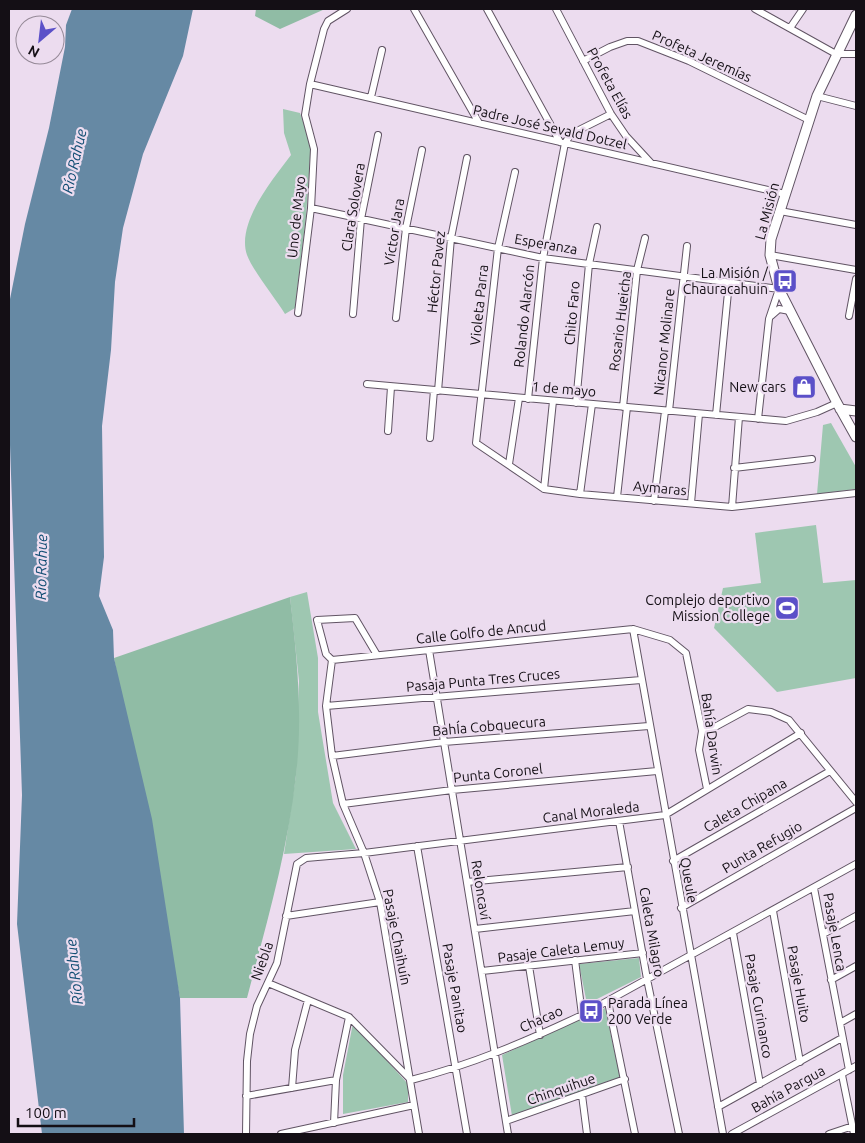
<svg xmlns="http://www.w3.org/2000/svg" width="865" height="1143" font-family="Ubuntu,sans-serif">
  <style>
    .green { fill: #9ec7b1 }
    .forest { fill: #90bca5 }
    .water { fill: #6689a4 }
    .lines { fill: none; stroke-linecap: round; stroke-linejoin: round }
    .street-casing { stroke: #615464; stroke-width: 8 }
    .secondary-casing { stroke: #615464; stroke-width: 11 }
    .street { stroke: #fff; stroke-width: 6 }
    .secondary { stroke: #fff; stroke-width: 9 }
    .labels { text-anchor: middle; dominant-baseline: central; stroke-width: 4.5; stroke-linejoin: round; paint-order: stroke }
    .street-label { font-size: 14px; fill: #140f15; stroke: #ecdcef }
    .poi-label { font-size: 14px; fill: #140f15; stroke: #ecdcef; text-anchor: end }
    .water-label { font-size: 15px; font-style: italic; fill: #104d73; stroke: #ecdcef }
  </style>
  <rect width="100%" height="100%" fill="#ecdcef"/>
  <!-- green -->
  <path class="green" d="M283 109 300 113 311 144 306 217 295 308 285 314C275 298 253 271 247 255 236 223 273 179 291 155L284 133Z
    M831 423 856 467V489L817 494 823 425Z
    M816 525 823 583 856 580V678L777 692 714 628 723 588 761 583 755 533Z
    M307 592 318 658V712L333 803 356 849 284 854 296 775 299 681 290 597Z
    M639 958 641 977 587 1004 579 964Z
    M605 1008 620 1077 512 1116 502 1055Z
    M353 1023 408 1084V1102L343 1114V1075Z"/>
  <!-- forest -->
  <path class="forest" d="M256 9H325L280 29 255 16Z
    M290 597C297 656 303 716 296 775 288 851 266 925 247 998H180L114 658Z"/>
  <!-- water -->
  <path class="water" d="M72 9H193L183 56 143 154 123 228 115 282 111 350 102 426 104 557 99 596 113 630 114 658 152 819 180 998 184 1134H42L17 924 22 795 10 445 9 304 25 224 49 128 65 47 66 25Z"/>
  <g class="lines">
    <defs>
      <path id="street" d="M414 9 479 123
        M487 9 560 142
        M556 9 611 114 626 136 651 163
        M755 9 836 54H856
        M790 28 803 9
        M583 61 610 47 627 41H638L689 61 809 120
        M310 84 785 194
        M817 96 856 106
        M371 97 382 50
        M515 172 498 248 476 443 544 489 580 494 732 507 856 493
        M311 208 543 258 779 289 769 319 758 419
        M780 211 856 225
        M770 255 856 270
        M298 313 311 208 314 149 305 115 310 84 324 29 328 21 347 9
        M353 314 361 219 378 135
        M771 316 779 309 790 311
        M849 316 856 279
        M396 318 406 228 422 150
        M367 384 786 421 817 412 837 403
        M438 391 451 238 467 158
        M528 399 543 258 565 143 571 134 611 114
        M576 403 589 264 597 227
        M623 407 637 270 645 238
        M669 411 687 246
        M716 415 729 282
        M388 431 391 387
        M430 438 434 390
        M509 464 519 398
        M734 468 812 459
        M544 489 553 401
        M580 494 592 404
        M617 497 627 407
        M654 501 665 411
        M691 503 699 414
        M732 507 739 417
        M633 629 723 1134
        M429 650 508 1134
        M332 660 633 629 670 640 686 653 702 731 699 750 707 789
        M332 660 326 706 332 756 343 804 364 853 380 902 419 1134
        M332 660 326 654 317 620 355 618 377 655
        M326 706 641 680
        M702 731 713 728 748 709 771 712 789 720 856 802
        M332 756 444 742 649 726
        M343 804 452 790 657 771
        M619 821 647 979 679 1134
        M417 846 467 1134
        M673 861 830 771
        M467 882 628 867
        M814 888 849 1070
        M681 908 856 808
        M773 911 800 1062
        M286 916 380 902
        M475 929 635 911
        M733 933 760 1084
        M823 934 856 916
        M575 960 582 1015
        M529 966 540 1035
        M482 971 643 953
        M831 980 856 966
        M268 983 349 1017 411 1080C471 1065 527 1041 582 1015L856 864
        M608 1002 635 1134
        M840 1023 856 1014
        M842 1075 854 1134
        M292 1088 295 1050 308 1000
        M582 1095 587 1134
        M246 1096 336 1080
        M718 1107 842 1038
        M506 1121 625 1079
        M334 1123 336 1080 349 1017
        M246 1134 247 1061 250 1034 257 1006 277 963 297 864 306 858 364 853 665 815 801 733
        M281 1134 414 1105
        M732 1134 856 1066
        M829 1134 853 1126"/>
      <path id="secondary" d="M856 15 817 96 771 239 770 255 779 289 837 403 856 437
        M840 409 856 411"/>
    </defs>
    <!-- street casing -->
    <use href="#street" class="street-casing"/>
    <!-- secondary casing -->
    <use href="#secondary" class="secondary-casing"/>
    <!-- street -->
    <use href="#street" class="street"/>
    <!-- secondary -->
    <use href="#secondary" class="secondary"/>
  </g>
  <!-- icons -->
  <defs>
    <symbol id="bus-square" viewBox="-11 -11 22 22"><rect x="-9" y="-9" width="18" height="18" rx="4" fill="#5b50c8" stroke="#ecdcef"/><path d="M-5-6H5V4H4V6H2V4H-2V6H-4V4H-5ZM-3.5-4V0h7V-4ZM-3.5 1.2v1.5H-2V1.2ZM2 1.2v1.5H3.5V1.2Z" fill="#fff"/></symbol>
    <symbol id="shop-square" viewBox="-11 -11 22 22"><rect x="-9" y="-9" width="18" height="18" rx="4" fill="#5b50c8" stroke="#ecdcef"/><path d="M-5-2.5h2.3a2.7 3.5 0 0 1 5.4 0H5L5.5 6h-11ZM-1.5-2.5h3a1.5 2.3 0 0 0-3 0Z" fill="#fff"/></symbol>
    <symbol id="stadium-square" viewBox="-11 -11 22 22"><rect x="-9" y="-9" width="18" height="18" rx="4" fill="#5b50c8" stroke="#ecdcef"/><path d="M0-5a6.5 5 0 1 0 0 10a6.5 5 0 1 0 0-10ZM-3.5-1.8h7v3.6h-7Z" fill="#fff"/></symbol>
  </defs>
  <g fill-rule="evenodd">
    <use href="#bus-square" x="771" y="267" width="28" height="28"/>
    <use href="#shop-square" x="790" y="373" width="28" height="28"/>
    <use href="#stadium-square" x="773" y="594" width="28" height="28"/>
    <use href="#bus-square" x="577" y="997" width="28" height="28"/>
  </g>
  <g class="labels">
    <!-- street labels -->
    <g class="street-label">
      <text transform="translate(702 56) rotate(24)">Profeta Jeremías</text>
      <text transform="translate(610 83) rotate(61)">Profeta Elías</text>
      <text transform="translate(550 127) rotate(13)">Padre José Sevald Dotzel</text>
      <text transform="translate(353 207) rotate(-81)">Clara Solovera</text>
      <text transform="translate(767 211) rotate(-75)">La Misión</text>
      <text transform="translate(296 217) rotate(-84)">Uno de Mayo</text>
      <text transform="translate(394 232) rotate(-81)">Víctor Jara</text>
      <text transform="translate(546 244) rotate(10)">Esperanza</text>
      <text transform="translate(436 272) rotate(-84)">Héctor Pavez</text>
      <text transform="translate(479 305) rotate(-84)">Violeta Parra</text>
      <text transform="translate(572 313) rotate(-85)">Chito Faro</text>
      <text transform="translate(524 316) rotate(-84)">Rolando Alarcón</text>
      <text transform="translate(620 321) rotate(-83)">Rosario Hueicha</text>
      <text transform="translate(664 342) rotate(-84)">Nicanor Molinare</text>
      <text transform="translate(564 389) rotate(5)">1 de mayo</text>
      <text transform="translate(660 488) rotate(5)">Aymaras</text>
      <text transform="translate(481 632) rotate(-6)">Calle Golfo de Ancud</text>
      <text transform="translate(483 680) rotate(-5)">Pasaja Punta Tres Cruces</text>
      <text transform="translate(489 726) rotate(-5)">BahÍa Cobquecura</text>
      <text transform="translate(712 734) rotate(82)">Bahía Darwin</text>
      <text transform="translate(498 773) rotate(-6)">Punta Coronel</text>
      <text transform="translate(745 805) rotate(-30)">Caleta Chipana</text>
      <text transform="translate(591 812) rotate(-7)">Canal Moraleda</text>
      <text transform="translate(762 847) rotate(-30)">Punta Refugio</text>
      <text transform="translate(689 880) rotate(80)">Queule</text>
      <text transform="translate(481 890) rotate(81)">Reloncaví</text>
      <text transform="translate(652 932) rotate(80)">Caleta Milagro</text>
      <text transform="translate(835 932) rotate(80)">Pasaje Lenca</text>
      <text transform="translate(397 937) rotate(79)">Pasaje Chaihuín</text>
      <text transform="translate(561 950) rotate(-7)">Pasaje Caleta Lemuy</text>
      <text transform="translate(262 961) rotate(-70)">Niebla</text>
      <text transform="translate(799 984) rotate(80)">Pasaje Huito</text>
      <text transform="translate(455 988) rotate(80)">Pasaje Panitao</text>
      <text transform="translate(759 1006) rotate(80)">Pasaje Curinanco</text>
      <text transform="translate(541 1019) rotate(-24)">Chacao</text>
      <text transform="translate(561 1089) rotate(-19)">Chinquihue</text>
      <text transform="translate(788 1089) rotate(-29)">Bahía Pargua</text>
    </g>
    <!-- poi labels -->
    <g class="poi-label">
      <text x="768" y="273">La Misión /<tspan x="768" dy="16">Chauracahuin</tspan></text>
      <text x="786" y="387">New cars</text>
      <text x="770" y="600">Complejo deportivo<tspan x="770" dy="16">Mission College</tspan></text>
      <text x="608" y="1003" text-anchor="start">Parada Línea<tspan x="608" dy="16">200 Verde</tspan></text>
    </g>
    <!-- water labels -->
    <g class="water-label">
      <text transform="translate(74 161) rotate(-77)">Río Rahue</text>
      <text transform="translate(41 567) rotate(-89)">Río Rahue</text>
      <text transform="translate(74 972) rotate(-96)">Río Rahue</text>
    </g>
  </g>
  <!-- border -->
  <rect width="865" height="1143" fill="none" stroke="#140f15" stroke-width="20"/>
  <!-- north arrow -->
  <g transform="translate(40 40) rotate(208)"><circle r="24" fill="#ecdcef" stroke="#968a98"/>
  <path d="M0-4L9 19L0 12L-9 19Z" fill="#5b50c8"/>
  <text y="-8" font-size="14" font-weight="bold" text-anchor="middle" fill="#140f15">N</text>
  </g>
  <!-- scale -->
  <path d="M18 1118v8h116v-8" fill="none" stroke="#140f15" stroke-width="2.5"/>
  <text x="25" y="1118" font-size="15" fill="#140f15" stroke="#ecdcef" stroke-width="4" paint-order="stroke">100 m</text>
</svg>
